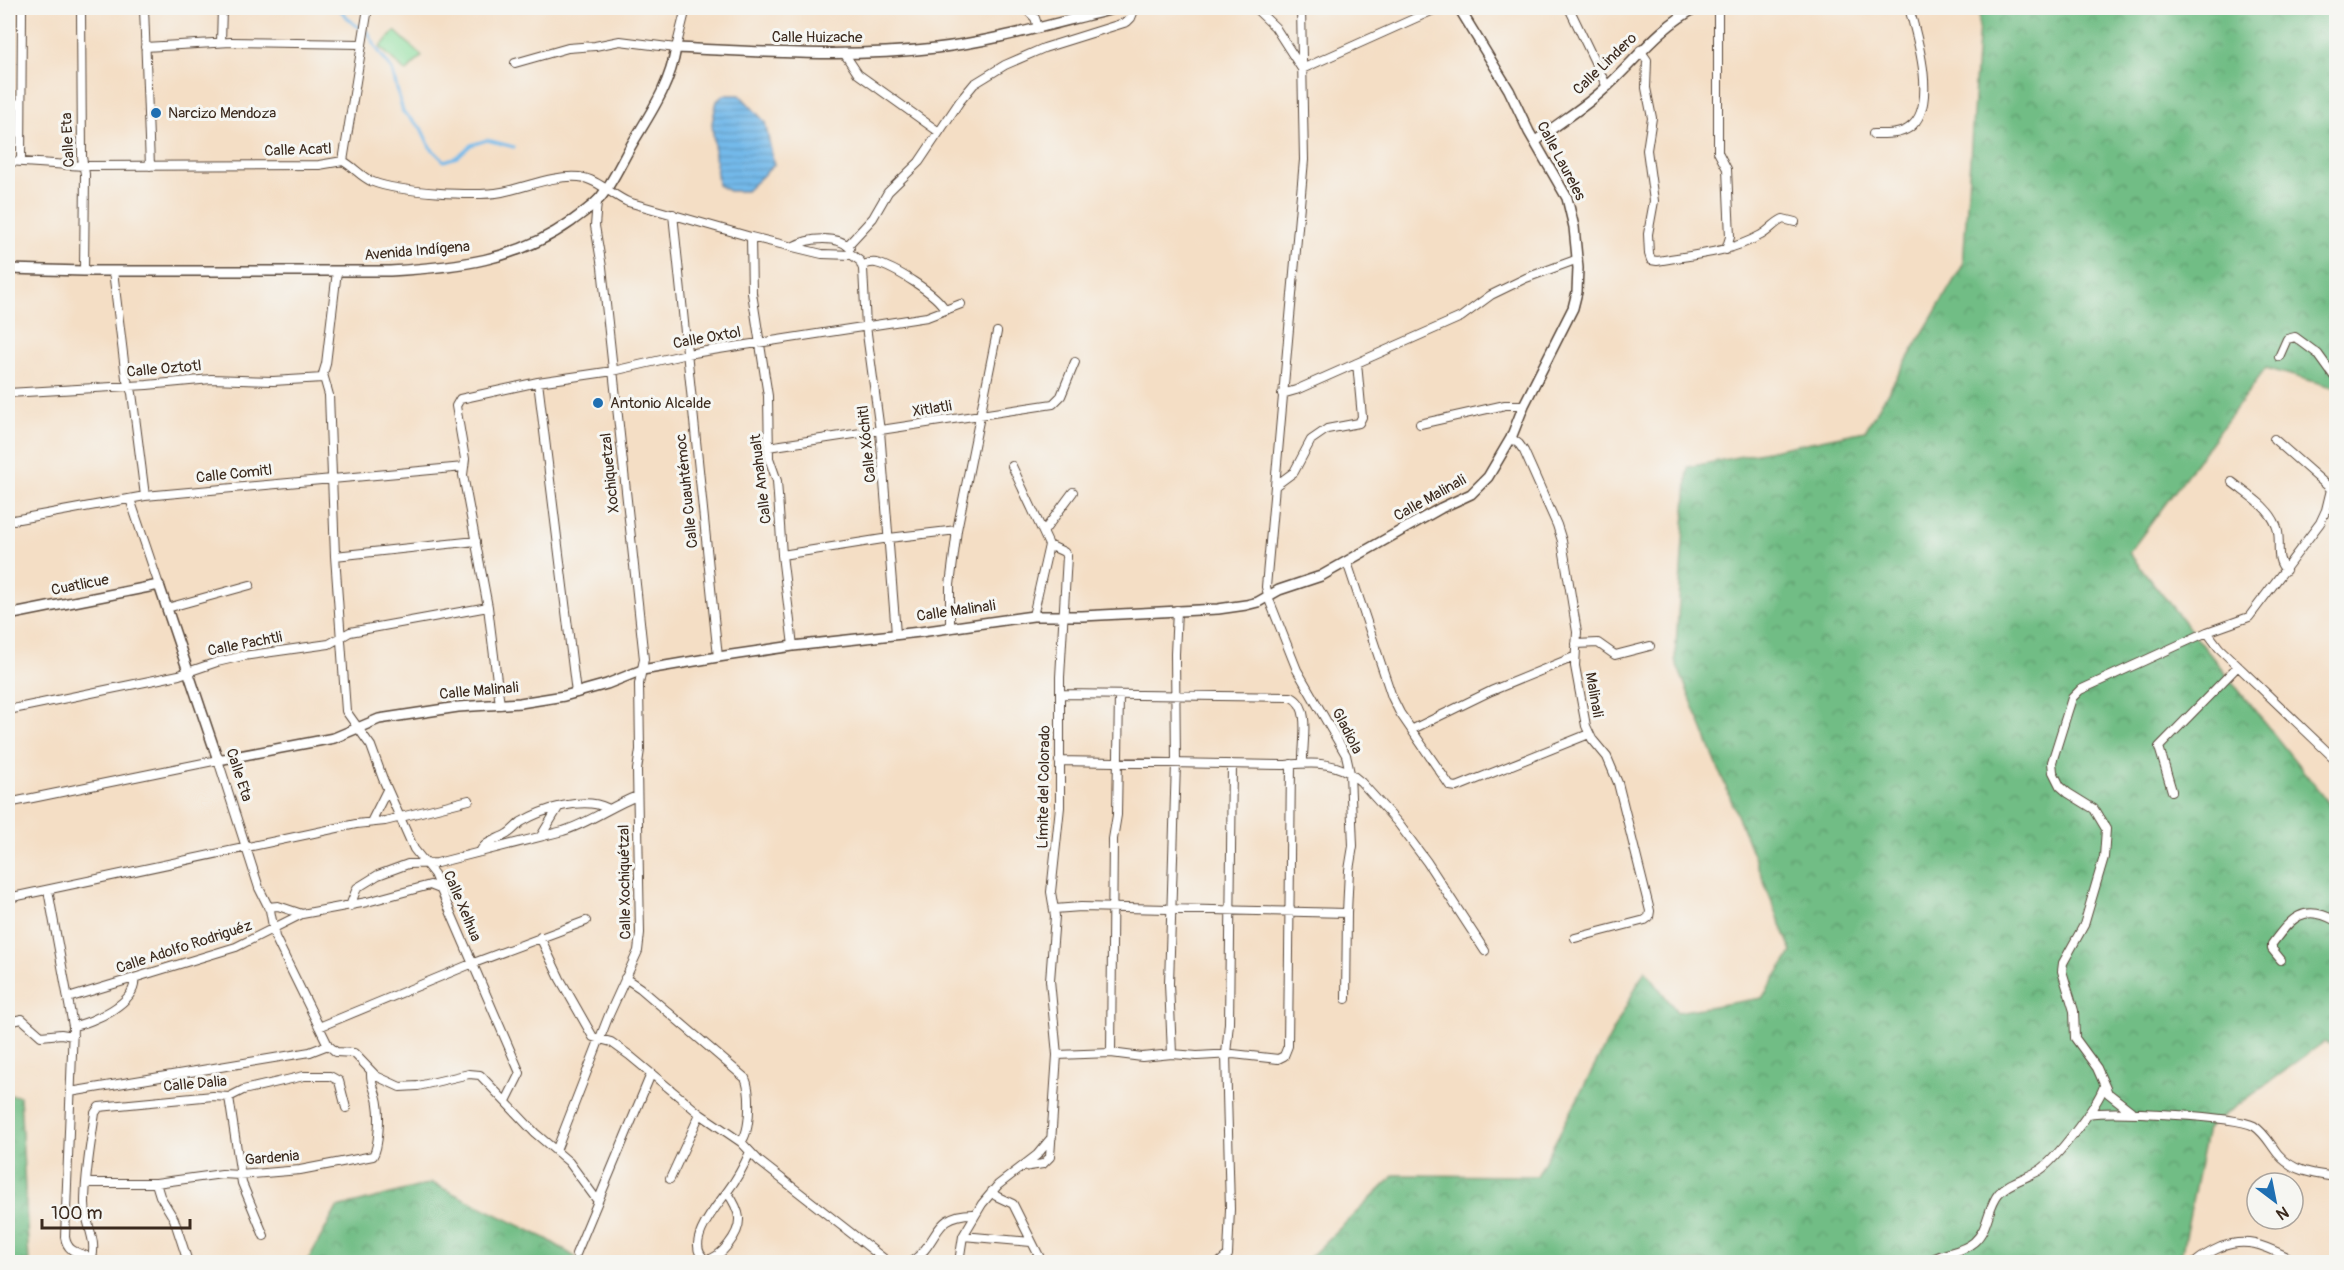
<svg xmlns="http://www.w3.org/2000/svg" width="2344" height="1270" font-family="Pangolin,sans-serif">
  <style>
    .forest { fill: url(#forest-crowns); stroke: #567452; stroke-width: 1.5 }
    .park { fill: #8cde9e; stroke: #64845e; stroke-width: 1.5 }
    .water { fill: url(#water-rules); stroke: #577284; stroke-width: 1.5 }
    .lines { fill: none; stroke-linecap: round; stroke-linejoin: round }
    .stream { stroke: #73b9ea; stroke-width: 3 }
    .minor-casing { stroke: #574537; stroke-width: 10 }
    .tertiary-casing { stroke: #574537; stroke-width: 12 }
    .minor { stroke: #fff; stroke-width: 8 }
    .tertiary { stroke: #fff; stroke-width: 9 }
    .poi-dot { fill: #1f6fb2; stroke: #f6f6f2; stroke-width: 2 }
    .labels { text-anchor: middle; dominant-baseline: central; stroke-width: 6; stroke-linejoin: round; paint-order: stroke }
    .street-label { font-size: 15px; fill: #3b2a1e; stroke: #f6f6f2 }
    .poi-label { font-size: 15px; fill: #3b2a1e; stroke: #f6f6f2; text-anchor: start }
  </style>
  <defs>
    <pattern id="forest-crowns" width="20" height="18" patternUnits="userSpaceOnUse" patternTransform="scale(1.5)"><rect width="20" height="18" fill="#71bd85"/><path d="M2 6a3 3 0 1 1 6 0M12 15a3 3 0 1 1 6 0" fill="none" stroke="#5e9a6c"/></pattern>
    <pattern id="water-rules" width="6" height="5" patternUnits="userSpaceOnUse" patternTransform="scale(1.5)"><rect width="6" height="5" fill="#73b9ea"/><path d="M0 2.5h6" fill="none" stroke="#6097bd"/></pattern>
  </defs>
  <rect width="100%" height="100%" fill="#f6f6f2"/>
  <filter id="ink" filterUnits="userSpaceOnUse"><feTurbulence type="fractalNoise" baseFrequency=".0167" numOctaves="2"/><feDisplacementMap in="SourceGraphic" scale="12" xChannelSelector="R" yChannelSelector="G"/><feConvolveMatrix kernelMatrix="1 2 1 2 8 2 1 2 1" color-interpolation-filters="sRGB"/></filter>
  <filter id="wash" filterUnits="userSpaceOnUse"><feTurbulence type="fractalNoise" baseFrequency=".008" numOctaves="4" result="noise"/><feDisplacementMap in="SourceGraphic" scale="24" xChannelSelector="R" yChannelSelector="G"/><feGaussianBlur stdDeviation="1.35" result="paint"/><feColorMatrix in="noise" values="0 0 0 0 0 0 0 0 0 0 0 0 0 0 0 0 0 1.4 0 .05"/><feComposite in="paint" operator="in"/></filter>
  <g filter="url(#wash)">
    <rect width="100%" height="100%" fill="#f4dec5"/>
    <!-- forest -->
    <path class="forest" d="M1980 8H2336V388L2266 368 2129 553 2336 812V1046L2324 1042 2207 1128 2180 1262H1305L1395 1175 1537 1176 1645 970 1677 1012 1762 998 1792 952 1675 660 1688 467 1865 431 1963 265Z
      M8 1095 20 1096 29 1262H8Z
      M432 1183 547 1239 583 1262H307L337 1208Z"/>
    <!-- park -->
    <path class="park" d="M395 31 422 56 406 72 380 47Z"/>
    <!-- water -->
    <path class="water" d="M724 95H740L765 122 774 165 746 191H729L718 185 712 123 717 101Z"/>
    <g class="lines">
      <!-- stream -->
      <path class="stream" d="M338 8 354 24 368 32 375 46 392 70 403 112 421 128 430 147 444 161 457 157 471 145 487 140 514 147"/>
    </g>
  </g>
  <g filter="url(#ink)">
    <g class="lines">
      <defs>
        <path id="minor" d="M81 8 82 157 85 174 84 271
          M144 8 150 166
          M1025 8 1035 18 1038 27
          M1255 8 1275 27 1302 69 1438 8
          M1301 8 1304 160 1266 587 1270 602 1297 670 1346 755 1350 773 1361 782 1398 823 1427 862 1485 951
          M1569 8 1607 87
          M1718 8V152L1727 169 1730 237 1726 250
          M221 42 222 8
          M145 47 231 42 361 44
          M1640 50 1647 60 1646 88 1652 118 1647 150 1654 201 1648 234 1649 254 1651 260 1657 261C1692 255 1729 253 1761 235 1769 231 1774 223 1783 219L1795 222
          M844 53 858 74 939 132
          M515 63 568 48 595 46 620 41 676 48 686 8
          M8 104 21 103
          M1873 134C1885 134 1899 135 1909 128 1939 108 1917 36 1909 8
          M8 161 84 166 319 165 343 161C354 167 361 177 373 182 398 192 475 197 502 192 527 187 553 175 579 177 597 179 612 195 628 202L751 237 822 254 852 255
          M343 161 368 8
          M21 162 22 8
          M673 214 718 657
          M751 237 752 293 768 396 769 458 777 481 782 555 793 646
          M848 245 873 218 888 192 919 162 960 101 974 84 1005 65 1044 48 1127 22 1131 18 1135 8
          M794 246C808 238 838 235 850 248
          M852 255 860 261 863 269 866 326 880 431 896 634
          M862 265C867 264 871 262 876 263 893 267 938 294 945 310
          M113 271 126 378 132 393 145 496
          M337 271 326 364 323 374 329 395 335 556 346 711 371 746 383 779 414 849 434 874 520 1073 506 1101
          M2279 357 2287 339 2295 337 2318 354 2336 379
          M538 382 576 693
          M8 393 147 385 211 379 273 381 323 378
          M1282 394 1296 390 1461 317 1491 295 1526 278 1578 259
          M1420 424 1505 405H1524
          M1511 438 1519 444 1524 451 1557 525 1562 541 1577 632 1575 666 1586 726 1592 739 1607 757 1618 783 1650 911 1649 917 1645 920 1575 938
          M2274 439 2331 489
          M768 447 1053 404 1061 396 1075 362
          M1012 466 1049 545 1033 616
          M2232 482C2248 495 2268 506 2276 525 2283 540 2273 558 2286 570
          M1275 486 1294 472 1311 440 1327 429 1359 423 1362 417 1357 363
          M130 499 159 585
          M8 521 145 496 464 467
          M1044 531 1073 492
          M782 555 889 538 957 530
          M335 556 476 541
          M1347 562 1392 697 1400 713 1450 786 1457 787 1589 734
          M167 608 250 585
          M950 627V585L957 530 997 332
          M2207 632 2219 648 2336 760
          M1576 644 1598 643 1615 655 1650 646
          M1060 694 1291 697C1312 706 1302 744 1303 763
          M500 705 488 607 463 475 465 459 456 406 460 399 538 382 613 371 687 354 927 317 961 304
          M8 710 179 675 217 662 243 656 329 644 350 632 488 607
          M1413 729 1491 691 1574 657
          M1059 761 1284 765C1308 763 1328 761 1350 773L1353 846 1349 870 1347 913
          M2172 791 2159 747 2238 666
          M8 803 218 760 259 888 270 910 275 937 328 1045 336 1052 354 1053 376 1076 400 1087 418 1086 469 1074 480 1075 535 1133 569 1162 597 1200
          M371 822 387 790
          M541 836 558 808
          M480 852C485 841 497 840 507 834 512 831 516 826 521 822 543 809 584 796 607 808
          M48 890 73 1026 65 1237C68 1257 86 1251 97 1262
          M8 898 356 824 385 821 469 800
          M350 906 357 888 378 875 408 864 437 863 563 831C589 823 611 806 637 796
          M268 907 278 906 302 914
          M1054 909 1081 907 1347 913 1346 999
          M540 937 560 979 593 1037 611 1042 629 1055 700 1114 741 1142 759 1161 888 1262
          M2281 960 2272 949V944C2291 918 2304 903 2336 921
          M625 978 640 988 745 1078C751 1091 751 1131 741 1142
          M68 998 236 947 302 914 367 902 430 885 440 889
          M8 1022 22 1019 41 1036 61 1034 73 1036
          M73 1026C92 1023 138 1002 134 979
          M319 1027 471 964 586 921
          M1111 1053 1113 839 1117 815 1119 696
          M1172 1054 1169 983 1176 763 1175 654 1177 610
          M1057 1055 1111 1053 1142 1057 1172 1054 1197 1056 1233 1054 1278 1059 1284 1056 1288 1046 1291 764
          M70 1092 310 1052 328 1045
          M229 1097 242 1183 264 1236
          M2131 1111 2108 1093 2097 1068 2075 1038 2074 1011 2062 971 2063 963 2084 925 2104 857 2106 829 2094 809 2068 793 2060 786 2053 772 2052 762 2072 698 2080 690 2207 632 2249 617 2320 523 2326 510 2336 469
          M2088 1114C2112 1110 2235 1116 2254 1126 2265 1133 2270 1144 2278 1154 2293 1172 2315 1174 2336 1177
          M556 1151 609 1015 638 951 640 933 637 770 640 750 639 684 644 659 602 267 595 226 597 201
          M1023 1167 1043 1164 1050 1157 1057 1055 1050 980 1055 916 1051 892 1060 807V677L1067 556 1064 552 1049 545
          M670 1179 700 1114
          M86 1183H156L222 1174 240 1175 300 1170 373 1156C379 1147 380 1115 378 1104 377 1093 370 1084 371 1072
          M156 1183 160 1196 174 1219 188 1262
          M992 1191 996 1196 1013 1204 1042 1262
          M727 1192C732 1199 738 1208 739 1218 740 1234 721 1258 706 1260 683 1245 716 1207 727 1192 736 1180 744 1166 750 1152
          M963 1236 1031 1242
          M576 1254 651 1074
          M92 1258C97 1238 85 1225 85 1203 85 1173 91 1143 95 1113L99 1107 213 1096 229 1097 243 1090 304 1076H330L339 1081 346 1108
          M911 1262C941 1242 931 1213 975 1214
          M959 1262 963 1236 982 1204 998 1185 1037 1155 1052 1137
          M1220 1262 1228 1255 1230 1209 1226 1054 1229 1023 1232 764
          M1928 1262C1941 1252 1960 1254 1974 1242 1989 1229 1987 1207 1999 1193 2009 1182 2027 1178 2040 1170 2056 1159 2098 1105 2104 1086
          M2196 1262C2203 1256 2212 1251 2221 1247 2251 1235 2271 1250 2298 1262"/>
        <path id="tertiary" d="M1535 142C1556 124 1581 110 1602 91 1634 63 1657 28 1696 8
          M8 269 84 271H390C457 267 516 261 572 221 581 214 592 207 600 198 614 181 623 158 635 139 653 109 670 84 676 48 763 52 850 58 936 48 997 41 1058 22 1118 8
          M8 615 159 585 218 760 334 738 379 719 458 707 520 703 564 696 607 684 642 670 718 657 793 646 920 632 1033 616H1082L1218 609 1246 605 1258 602 1279 590 1321 576 1441 508 1471 494 1488 477 1511 438 1524 405 1573 308 1577 292 1578 268 1574 227 1567 198 1529 132 1509 90 1459 8"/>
      </defs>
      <!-- minor casing -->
      <use href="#minor" class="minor-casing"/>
      <!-- tertiary casing -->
      <use href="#tertiary" class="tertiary-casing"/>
      <!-- minor -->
      <use href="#minor" class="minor"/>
      <!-- tertiary -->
      <use href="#tertiary" class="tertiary"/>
    </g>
  </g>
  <!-- markers -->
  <g class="poi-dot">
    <circle cx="156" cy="113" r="6"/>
    <circle cx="598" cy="403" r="6"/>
  </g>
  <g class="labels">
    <!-- street labels -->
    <g class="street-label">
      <text x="817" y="37">Calle Huizache</text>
      <text transform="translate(1605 64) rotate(-44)">Calle Lindero</text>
      <text transform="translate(68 140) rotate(-93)">Calle Eta</text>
      <text transform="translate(298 150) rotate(-2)">Calle Acatl</text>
      <text transform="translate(1561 161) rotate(62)">Calle Laureles</text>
      <text transform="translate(417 251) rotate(-5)">Avenida Indígena</text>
      <text transform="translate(707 338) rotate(-10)">Calle Oxtol</text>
      <text transform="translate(164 369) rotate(-5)">Calle Oztotl</text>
      <text transform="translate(932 409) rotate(-9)">Xitlatli</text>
      <text transform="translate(867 444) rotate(-96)">Calle Xóchitl</text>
      <text transform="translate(610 473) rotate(-96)">Xochiquetzal</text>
      <text transform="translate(234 474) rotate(-6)">Calle Comitl</text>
      <text transform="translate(761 479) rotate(-97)">Calle Anahualt</text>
      <text transform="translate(687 491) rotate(-96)">Calle Cuauhtémoc</text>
      <text transform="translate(1430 498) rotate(-29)">Calle Malinali</text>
      <text transform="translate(80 585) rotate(-11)">Cuatlicue</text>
      <text transform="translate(956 611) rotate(-8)">Calle Malinali</text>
      <text transform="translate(245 644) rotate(-11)">Calle Pachtli</text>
      <text transform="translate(479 691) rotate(-5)">Calle Malinali</text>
      <text transform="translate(1594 695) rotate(80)">Malinali</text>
      <text transform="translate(1347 731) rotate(63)">Gladiola</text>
      <text transform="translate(239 775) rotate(72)">Calle Eta</text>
      <text transform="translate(1044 787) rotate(-89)">Límite del Colorado</text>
      <text transform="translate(625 882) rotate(-91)">Calle Xochiquétzal</text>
      <text transform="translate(462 906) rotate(67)">Calle Xelhua</text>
      <text transform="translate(184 947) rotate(-18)">Calle Adolfo Rodriguéz</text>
      <text transform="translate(195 1084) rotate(-5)">Calle Dalia</text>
      <text transform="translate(272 1158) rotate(-5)">Gardenia</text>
    </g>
    <!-- poi labels -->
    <g class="poi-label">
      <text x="168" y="113">Narcizo Mendoza</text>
      <text x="610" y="403">Antonio Alcalde</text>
    </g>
  </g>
  <!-- margin -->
  <rect width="2344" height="1270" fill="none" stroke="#f6f6f2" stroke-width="30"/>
  <!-- north arrow -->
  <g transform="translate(2275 1201) rotate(148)"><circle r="28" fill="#f6f6f2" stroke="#aba49d" stroke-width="1.5"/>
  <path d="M0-4.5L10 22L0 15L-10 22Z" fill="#1f6fb2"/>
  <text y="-9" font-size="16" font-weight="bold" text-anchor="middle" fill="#3b2a1e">N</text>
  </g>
  <!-- scale -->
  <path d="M42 1219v9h148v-9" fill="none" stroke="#3b2a1e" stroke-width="3"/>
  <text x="51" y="1219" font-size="18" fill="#3b2a1e" stroke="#f6f6f2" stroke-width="4.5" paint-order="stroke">100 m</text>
</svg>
